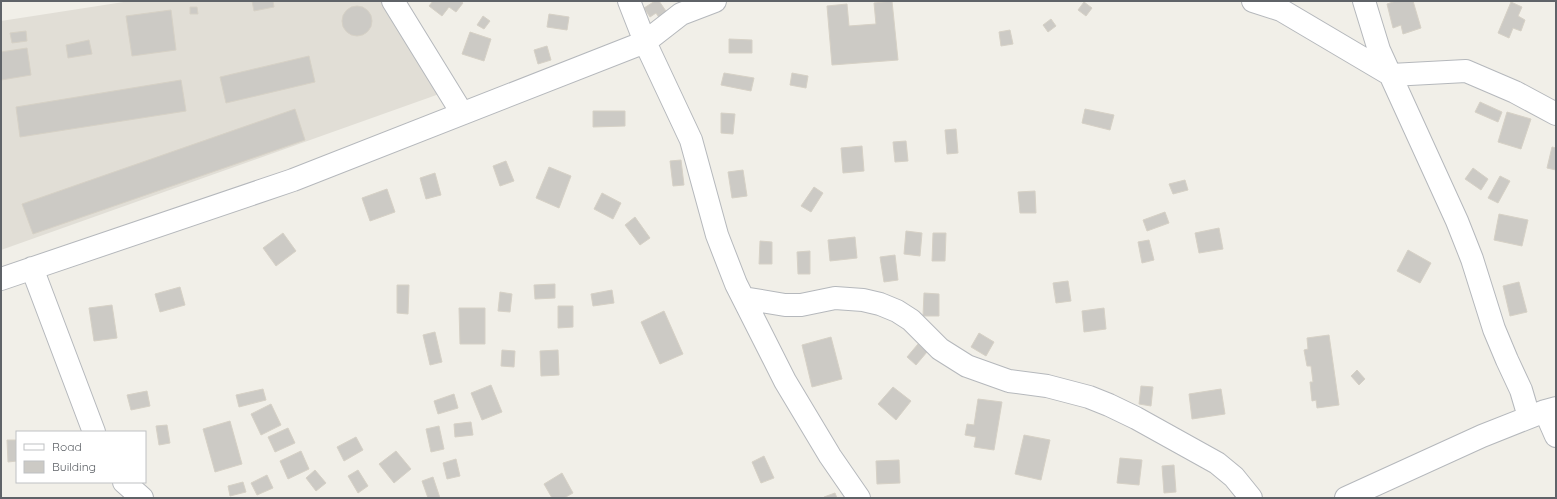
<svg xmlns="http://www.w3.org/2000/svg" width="1557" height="499" font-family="Quicksand,sans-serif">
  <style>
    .education { fill: #e1ded6 }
    .building { fill: #cccac5; stroke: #d6d1c6 }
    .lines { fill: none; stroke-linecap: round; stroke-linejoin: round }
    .street-casing { stroke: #b5b8bc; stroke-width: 24 }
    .street { stroke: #fff; stroke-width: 22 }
  </style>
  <rect width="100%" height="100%" fill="#f1efe8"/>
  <!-- education -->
  <path class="education" d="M130 1H387L442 93 1 250V21Z"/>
  <!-- building -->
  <path class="building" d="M252 1H273L274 7 254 11Z
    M433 1H460L463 3 456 12 449 7 442 16 429 6Z
    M655 1H659L668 14 660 19 656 13 650 17 644 8Z
    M892 1 898 60 832 65 827 6 847 4 849 26 876 24 874 3Z
    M1396 1H1413L1421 28 1403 34 1401 25 1393 28 1387 4Z
    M1084 2 1092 8 1086 16 1078 10Z
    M1511 2 1522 7 1518 16 1525 20 1521 31 1513 28 1509 38 1498 33Z
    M342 21a15 15 0 1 1 30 0a15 15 0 1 1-30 0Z
    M190 7H197L198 14H190Z
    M171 10 176 50 132 56 126 16Z
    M549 14 569 17 567 30 547 27Z
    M483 16 490 21 484 29 477 25Z
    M1051 19 1056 26 1048 32 1043 25Z
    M1010 30 1013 44 1001 46 999 32Z
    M26 31 27 41 12 43 10 33Z
    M470 32 491 39 484 61 462 54Z
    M729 39 752 40V53H729Z
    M89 40 92 54 68 58 66 45Z
    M547 46 551 60 538 64 534 50Z
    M27 48 31 75 1 80V52Z
    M309 56 315 82 226 103 220 77Z
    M724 73 754 78 751 91 721 85Z
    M792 73 808 76 806 88 790 85Z
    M181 80 186 111 20 137 16 107Z
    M1480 102 1502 112 1498 122 1475 112Z
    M295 109 305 140 33 234 22 204Z
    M1085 109 1114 115 1110 130 1082 123Z
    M593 111H625V126L593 127Z
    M1507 112 1531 119 1521 149 1498 142Z
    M721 113 735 114 733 134 721 133Z
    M956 129 958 153 947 154 945 130Z
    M906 141 908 161 895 162 893 142Z
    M862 146 864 171 843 173 841 148Z
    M1552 147 1556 148V170L1547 168Z
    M681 160 684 185 673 186 670 161Z
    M506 161 514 181 500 186 493 166Z
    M549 167 571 176 559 208 536 198Z
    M1473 168 1488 179 1481 190 1465 179Z
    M743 170 747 196 732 198 728 172Z
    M435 173 441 195 426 199 420 178Z
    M1500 176 1510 181 1498 203 1488 198Z
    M1185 180 1188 190 1173 194 1169 184Z
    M814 187 823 193 811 212 801 206Z
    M387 189 395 212 370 221 362 198Z
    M1035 191 1036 213H1020L1018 192Z
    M602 193 621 203 613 219 594 209Z
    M1165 212 1169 223 1147 231 1143 220Z
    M1499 214 1528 220 1522 246 1494 240Z
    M635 217 650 238 640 245 625 225Z
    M1219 228 1223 249 1199 253 1195 233Z
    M906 231 922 233 920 256 904 254Z
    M283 233 296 251 276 266 263 248Z
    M933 233H946L945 261H932Z
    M855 237 857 258 830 261 828 240Z
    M1149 240 1154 260 1142 263 1138 242Z
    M760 241 772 242V264H759Z
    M1408 250 1431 263 1420 283 1397 271Z
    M810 251V274H798L797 252Z
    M895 255 898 280 884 282 880 257Z
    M1068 281 1071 301 1056 303 1053 283Z
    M1519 282 1527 312 1510 316 1503 286Z
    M555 284V298L535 299 534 285Z
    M397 285H409L408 314 397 313Z
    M180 287 185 305 160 312 155 294Z
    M612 290 614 303 593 306 591 294Z
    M500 292 512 294 510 312 498 311Z
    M924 293 939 294V316H923Z
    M112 305 117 338 94 341 89 308Z
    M558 306H573V327L558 328Z
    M459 308H485V344H460Z
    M1104 308 1106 329 1084 332 1082 311Z
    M664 311 683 354 660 364 641 322Z
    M435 332 442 362 430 365 423 335Z
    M979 333 994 342 986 356 971 347Z
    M1329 335 1339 405 1317 408 1316 400 1312 401 1310 382H1313L1311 366H1307L1304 350 1308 349 1307 338Z
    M831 337 842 379 812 387 802 345Z
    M918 344 927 352 916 365 907 357Z
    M502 350 515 351 514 367 501 366Z
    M558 350 559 375 541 376 540 351Z
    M1357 370 1365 379 1359 385 1351 376Z
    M491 385 502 412 482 420 471 393Z
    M1141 386 1153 387 1151 406 1139 404Z
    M893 387 911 401 896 420 878 404Z
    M263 389 266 400 239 407 236 395Z
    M1221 389 1225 414 1192 419 1189 394Z
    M147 391 150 406 131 410 127 395Z
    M454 394 458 408 438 414 434 401Z
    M978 399 1002 402 994 450 974 447 976 437 965 435 967 424 974 425Z
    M271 404 281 425 261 435 251 414Z
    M230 421 242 464 215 472 203 429Z
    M471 422 473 435 455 437 454 424Z
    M167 425 170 443 159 445 156 426Z
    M439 426 444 449 431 452 426 429Z
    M288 428 295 443 275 452 268 437Z
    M1024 435 1050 440 1041 480 1015 474Z
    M356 437 363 450 344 461 337 447Z
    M7 440H17V461L8 462Z
    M301 451 309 469 288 479 280 461Z
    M396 451 411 469 394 483 379 464Z
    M764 456 774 478 761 483 752 462Z
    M1120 458 1142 460 1139 485 1117 483Z
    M456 459 460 476 447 479 443 463Z
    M899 460 900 483 877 484 876 461Z
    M1174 465 1176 492 1164 493 1162 466Z
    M315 470 326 483 316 491 306 478Z
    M358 470 368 486 358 493 348 476Z
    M562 473 573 493 564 498H552L544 484Z
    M267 475 273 488 257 495 251 483Z
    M433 477 440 498H428L422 481Z
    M243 482 246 492 230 496 228 486Z
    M835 493 837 498H824V497Z"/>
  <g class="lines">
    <defs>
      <path id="street" d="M393 1 462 113
        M629 1 645 42 691 140 717 235 736 284 785 381 830 456 859 498
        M1253 1 1281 10 1391 75 1466 71 1515 92 1556 114
        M1364 1 1379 50 1457 221 1472 259 1494 329 1507 360 1521 390 1529 417
        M32 268 94 432
        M1 279 293 180 645 42 681 14 715 1
        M743 298 785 305H801L835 298 863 300 880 304 897 311 911 320 940 349 967 366 1009 381 1047 386 1089 397 1109 405 1136 418 1217 463 1234 477 1251 498
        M1545 411 1556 436
        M124 482 142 498
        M1346 498 1482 436 1545 411 1556 408"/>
    </defs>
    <!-- street casing -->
    <use href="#street" class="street-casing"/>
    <!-- street -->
    <use href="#street" class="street"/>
  </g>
  <!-- border -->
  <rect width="1557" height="499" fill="none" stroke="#5f6368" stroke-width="4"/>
  <!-- legend -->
  <rect x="16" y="431" width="130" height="52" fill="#ffffff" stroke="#bfc1c3"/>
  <rect x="24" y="444" width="20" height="6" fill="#ffffff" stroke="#bfc1c3"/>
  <text x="52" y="451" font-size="12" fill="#5f6368">Road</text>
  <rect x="24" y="461" width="20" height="12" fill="#cccac5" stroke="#bfc1c3"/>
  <text x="52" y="471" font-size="12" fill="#5f6368">Building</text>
</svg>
